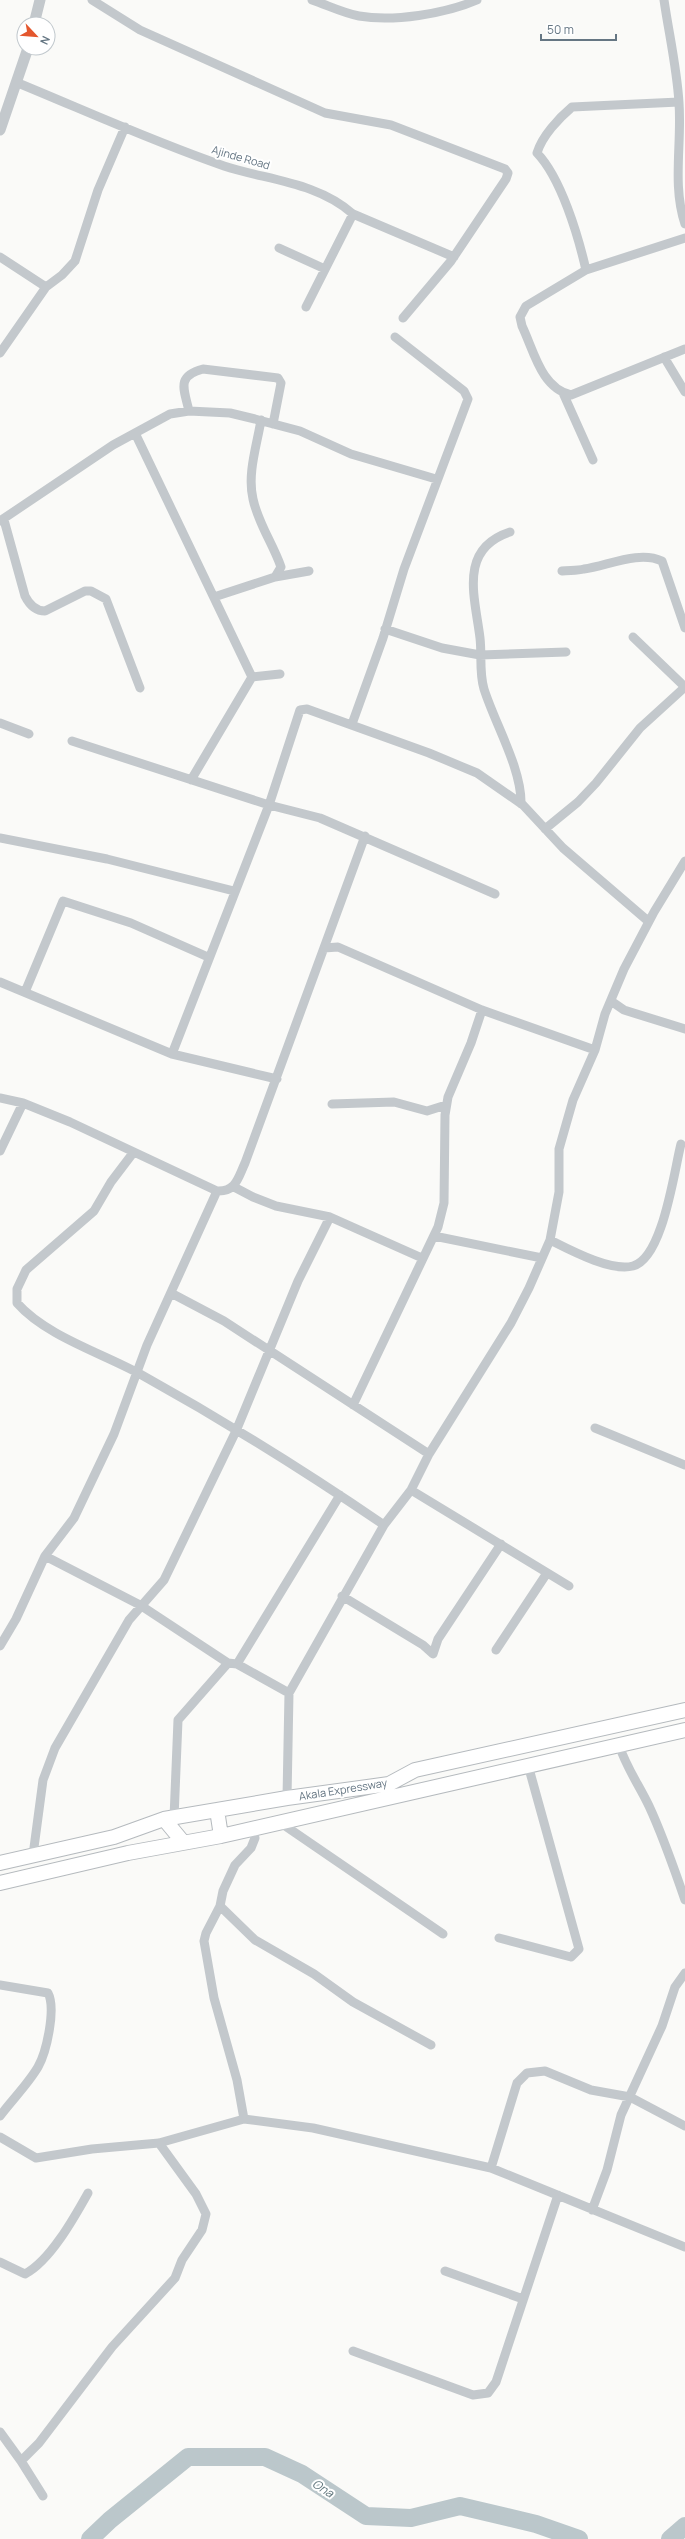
<svg xmlns="http://www.w3.org/2000/svg" width="685" height="2539" font-family="Manrope,sans-serif">
  <style>
    .lines { fill: none; stroke-linecap: round; stroke-linejoin: round }
    .river { stroke: #bbc7cb; stroke-width: 18 }
    .primary-casing { stroke: #b5babe; stroke-width: 16 }
    .minor { stroke: #c3c8cc; stroke-width: 9 }
    .tertiary { stroke: #c3c8cc; stroke-width: 11 }
    .primary { stroke: #fff; stroke-width: 14 }
    .labels { text-anchor: middle; dominant-baseline: central; stroke-width: 4; stroke-linejoin: round; paint-order: stroke }
    .street-label { font-size: 11px; fill: #657683; stroke: #fff }
    .water-label { font-size: 12px; font-style: italic; fill: #60757c; stroke: #fff }
  </style>
  <rect width="100%" height="100%" fill="#fafaf8"/>
  <g class="lines">
    <!-- river -->
    <path class="river" d="M90 2539 110 2520 188 2457H265L302 2474 366 2516 411 2518 460 2506 536 2524 579 2539
      M670 2539 685 2526"/>
    <defs>
      <path id="primary" d="M217 1810 221 1836
        M164 1819 183 1842
        M0 1863 114 1837 164 1819 287 1798 389 1784 415 1770 685 1710
        M0 1883 128 1853 221 1836 685 1730"/>
    </defs>
    <!-- primary casing -->
    <use href="#primary" class="primary-casing"/>
    <!-- minor -->
    <path class="minor" d="M92 0 140 30 325 113 391 125 505 169 508 173 506 179 451 261 403 318
      M312 0C327 5 343 13 359 16 393 22 445 14 477 0
      M664 0C669 34 677 69 679 103 682 143 672 186 685 224
      M18 83C86 111 154 142 224 166 267 180 317 182 353 214L454 257
      M685 238 586 270 526 306 520 317 522 326C534 351 541 388 571 395L685 349
      M279 248 325 269
      M0 257 46 287
      M586 270C578 235 561 178 537 153 542 136 559 118 572 107L679 102
      M306 307 353 214
      M0 353 46 287 62 275 75 261 98 190 125 127
      M664 357 685 392
      M563 393 593 460
      M189 411C184 389 176 376 203 369L278 378 281 383 273 424
      M135 433 252 677
      M4 520 25 596C29 604 35 611 45 611L85 591H91L106 599 140 688
      M0 521 113 445 170 414 189 411 230 413 255 419 300 431 351 454 436 479
      M510 532C458 549 475 597 480 638 482 655 479 673 484 689 495 724 522 769 521 804
      M562 571C569 570 577 571 584 569 607 566 639 550 662 561L685 628
      M275 577 309 571
      M214 597 275 577 281 567C273 544 258 523 253 499 247 474 257 445 261 420
      M385 629 442 648 480 655 566 652
      M252 677 280 674
      M0 723 29 734
      M352 724 383 638 404 569 468 399 464 391 395 337
      M72 741 269 805 320 818 495 894
      M191 780 252 677
      M545 829 578 802 596 783 640 728 685 687 633 637
      M0 838 107 859 234 891
      M324 948 338 947 482 1010 595 1050
      M0 982 172 1054 277 1079
      M25 992 63 901 131 923 208 957
      M611 1001 624 1010 685 1029
      M172 1054 269 805 300 710 307 709 429 753 477 773 523 805 563 848 648 921
      M0 1098 23 1103 70 1122 217 1191 147 1345 114 1434 74 1518 45 1556 16 1619 0 1646
      M332 1104 394 1102 427 1111 446 1105
      M0 1151 23 1103
      M133 1153 111 1182 94 1211 26 1270 17 1289V1303C46 1336 102 1353 140 1374 223 1420 305 1471 384 1525
      M234 1187 253 1197 276 1206 330 1217 422 1258
      M217 1191C236 1192 238 1178 245 1163L365 836
      M434 1236 542 1258
      M550 1240C570 1250 611 1272 633 1266 663 1258 674 1171 681 1144
      M171 1293 224 1321 429 1454
      M353 1405 438 1227 444 1203 445 1115 448 1097 471 1043 482 1010
      M595 1428 685 1465
      M411 1490 569 1586
      M45 1556 140 1605 228 1663 237 1664 289 1693 384 1525 411 1490 429 1454 511 1323 529 1288 550 1240 559 1192V1149L573 1100 595 1050 605 1014 624 969 654 912 685 861
      M342 1596 423 1645 433 1654 438 1639 501 1544
      M496 1650 547 1573
      M237 1664 340 1495
      M619 1745C626 1767 639 1785 649 1806 663 1836 674 1868 685 1900
      M287 1798 289 1693
      M174 1818 178 1720 228 1663
      M278 1821 443 1934
      M33 1855 43 1780 55 1748 129 1620 164 1580 236 1431 298 1281 330 1217
      M220 1906 255 1940 314 1974 353 2002 431 2045
      M499 1938 571 1957 579 1949 528 1765
      M0 1985 48 1993C56 2008 47 2051 38 2067 28 2084 12 2100 0 2116
      M244 2119 237 2080 214 1998 204 1941 206 1933 220 1906 223 1891 235 1865 251 1848 255 1838 252 1828
      M0 2137 36 2158 92 2149 159 2143 244 2119 313 2128 491 2168 685 2247
      M491 2168 517 2083 527 2073 545 2071 591 2090 630 2097 685 2126
      M592 2210 607 2170 621 2115 662 2026 675 1987 685 1973
      M0 2262 25 2274C50 2261 74 2218 88 2193
      M445 2271 523 2299
      M353 2351 473 2395 488 2393 496 2382 558 2195
      M0 2432 21 2461 43 2496
      M21 2461 39 2443 112 2347 175 2278 182 2260 202 2230 206 2214 196 2194 159 2143"/>
    <!-- tertiary -->
    <path class="tertiary" d="M34 24 40 0
      M0 130 28 48"/>
    <!-- primary -->
    <use href="#primary" class="primary"/>
  </g>
  <g class="labels">
    <!-- street labels -->
    <g class="street-label">
      <text transform="translate(241 157) rotate(16)">Ajinde Road</text>
      <text transform="translate(343 1789) rotate(-9)">Akala Expressway</text>
    </g>
    <!-- water labels -->
    <g class="water-label">
      <text transform="translate(323 2488) rotate(33)">Ona</text>
    </g>
  </g>
  <!-- north arrow -->
  <g transform="translate(36 36) rotate(116)"><circle r="19" fill="#ffffff" stroke="#c1c8cd"/>
  <path d="M0-3L7 15L0 10L-7 15Z" fill="#e4572e"/>
  <text y="-6" font-size="11" font-weight="bold" text-anchor="middle" fill="#657683">N</text>
  </g>
  <!-- scale -->
  <path d="M541 34v6h75v-6" fill="none" stroke="#657683" stroke-width="2"/>
  <text x="547" y="34" font-size="12" fill="#657683" stroke="#ffffff" stroke-width="3" paint-order="stroke">50 m</text>
</svg>
